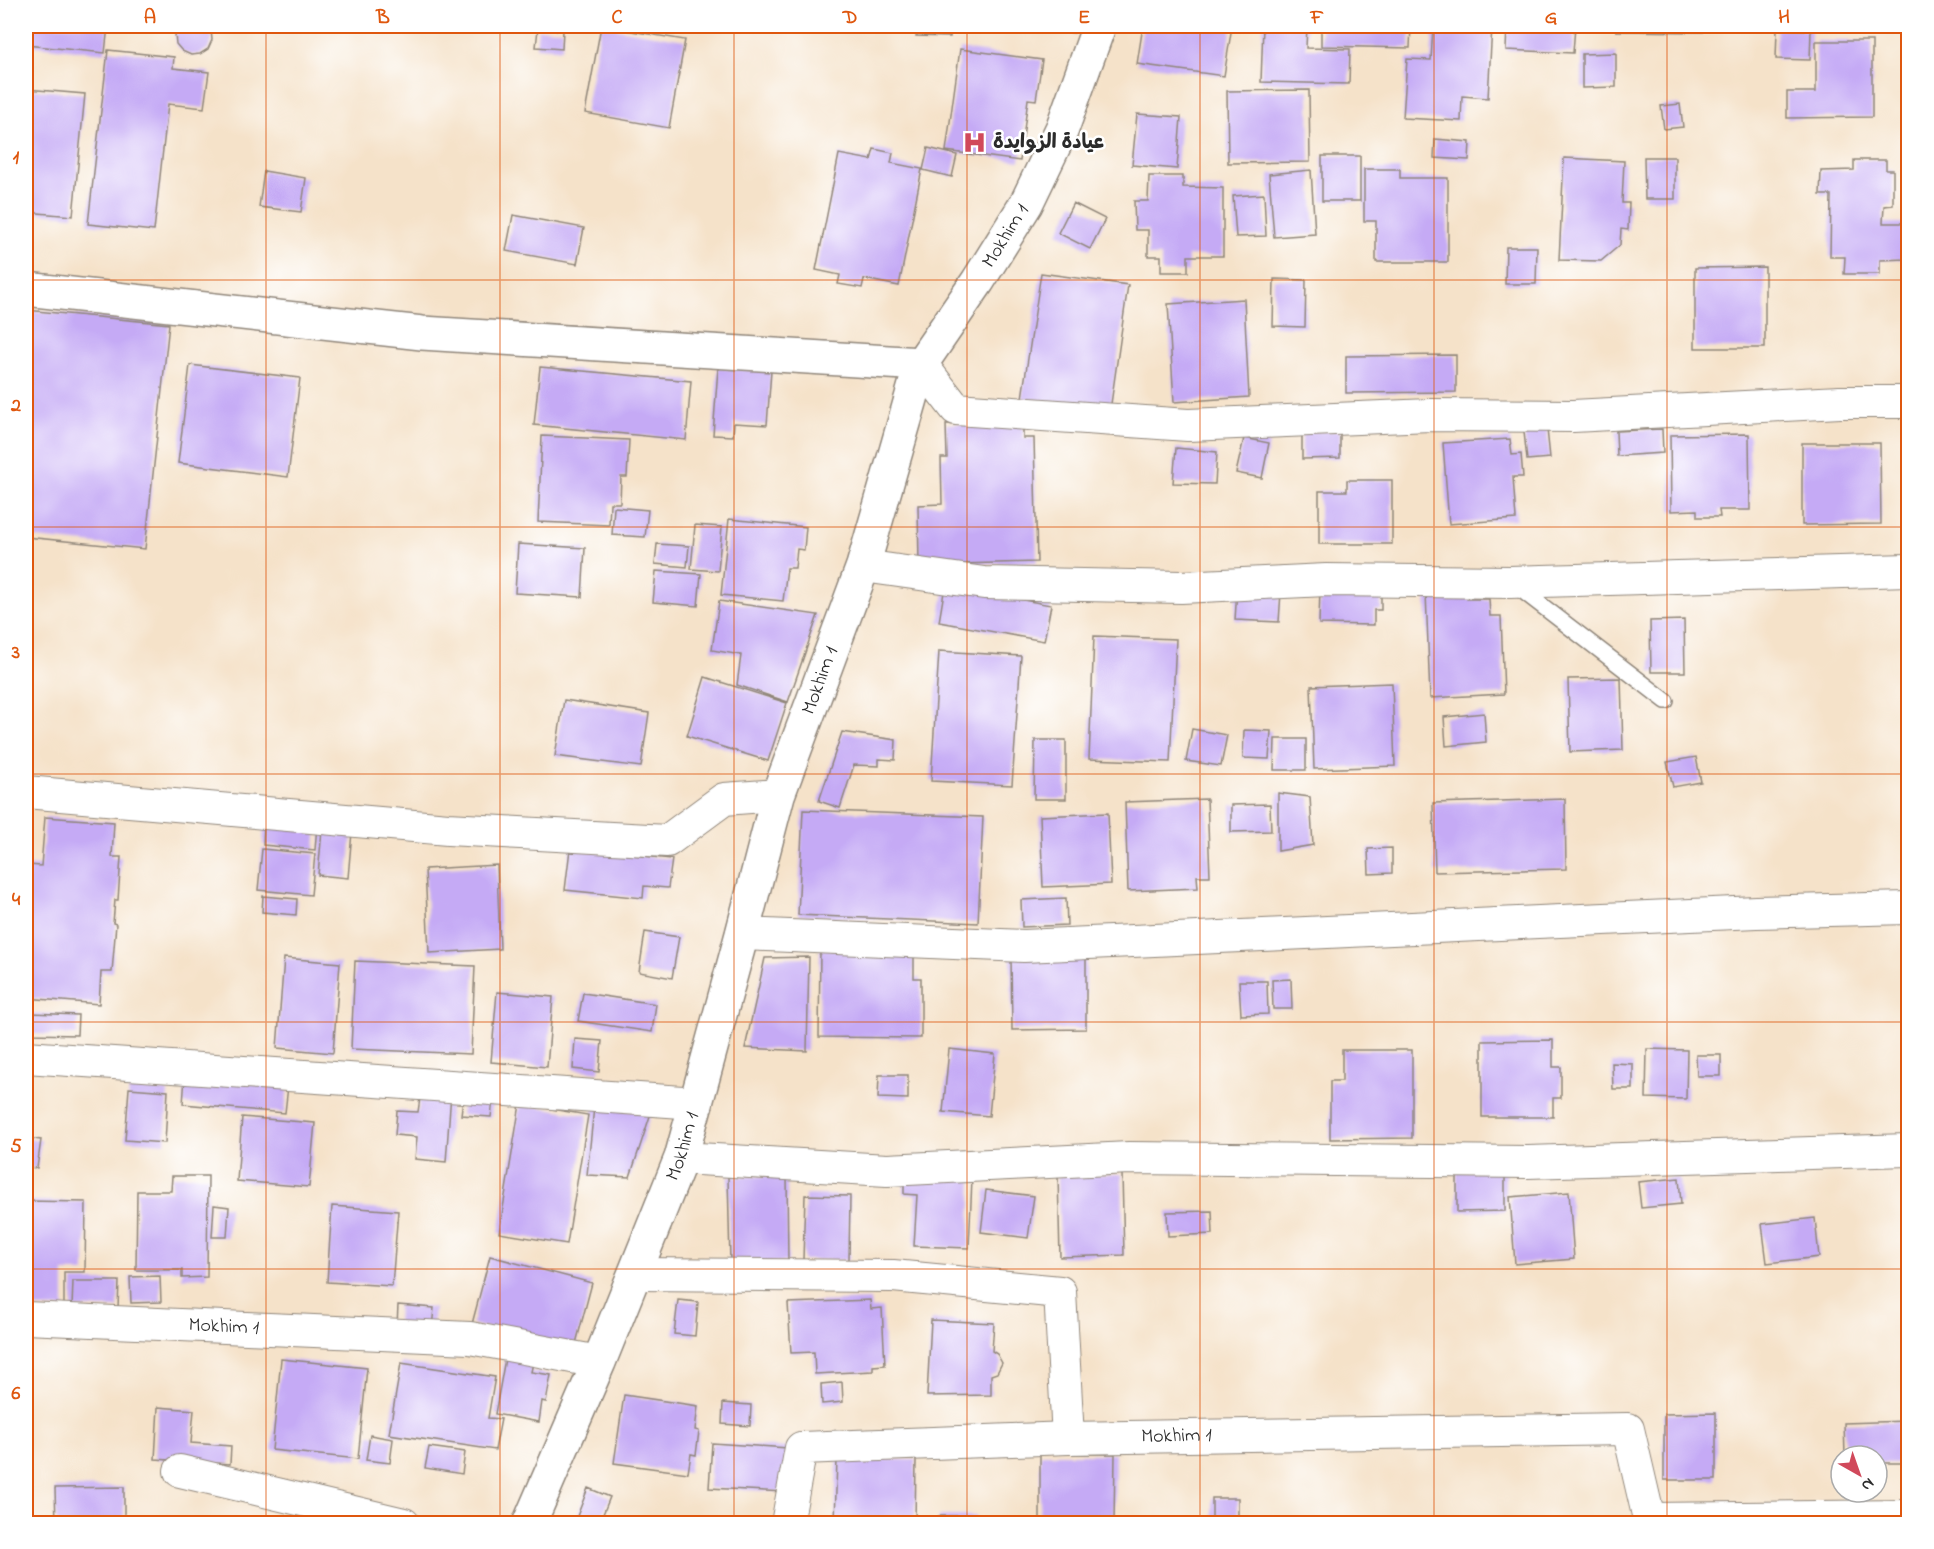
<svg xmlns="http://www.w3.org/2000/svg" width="1934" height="1549" font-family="'Indie Flower','Playpen Sans Arabic',sans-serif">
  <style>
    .building { fill: #c5aaf5 }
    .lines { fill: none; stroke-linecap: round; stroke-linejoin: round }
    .lane-casing { stroke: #90867a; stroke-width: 18 }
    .street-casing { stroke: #90867a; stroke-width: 34 }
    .secondary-casing { stroke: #90867a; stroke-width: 36 }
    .lane { stroke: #fff; stroke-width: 15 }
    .street { stroke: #fff; stroke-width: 32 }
    .secondary { stroke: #fff; stroke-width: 33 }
    .grid { fill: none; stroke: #df570e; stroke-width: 1.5; stroke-opacity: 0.55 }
    .labels { text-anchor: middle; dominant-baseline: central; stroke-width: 5; stroke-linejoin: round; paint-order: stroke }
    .poi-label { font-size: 20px; font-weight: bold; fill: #2b2b2b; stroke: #fff; text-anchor: start }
    .street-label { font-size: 20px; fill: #2b2b2b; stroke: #fff }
    .neatline { fill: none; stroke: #df570e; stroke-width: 2 }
    .grid-label { font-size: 20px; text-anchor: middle; font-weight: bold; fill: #df570e }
  </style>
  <rect width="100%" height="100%" fill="#fff"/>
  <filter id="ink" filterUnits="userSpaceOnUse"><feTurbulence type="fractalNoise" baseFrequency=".0167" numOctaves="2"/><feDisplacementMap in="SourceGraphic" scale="12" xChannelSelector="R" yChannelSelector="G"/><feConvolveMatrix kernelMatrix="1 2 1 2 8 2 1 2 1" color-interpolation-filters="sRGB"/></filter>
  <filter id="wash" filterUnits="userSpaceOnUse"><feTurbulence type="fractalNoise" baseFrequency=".008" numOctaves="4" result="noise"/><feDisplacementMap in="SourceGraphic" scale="24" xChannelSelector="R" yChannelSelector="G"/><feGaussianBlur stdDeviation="1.35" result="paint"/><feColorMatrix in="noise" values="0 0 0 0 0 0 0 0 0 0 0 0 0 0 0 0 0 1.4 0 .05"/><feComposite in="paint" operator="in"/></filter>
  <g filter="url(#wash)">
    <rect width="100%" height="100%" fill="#f5e2c9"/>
    <g id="blocks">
      <!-- building -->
      <path class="building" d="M26 26H108L105 53 26 45Z
        M179 26H207L211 30 212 40 208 49 200 54 191 55 182 51 176 44 175 34Z
        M601 26 685 40 669 128 585 113Z
        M917 26H951L950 37 916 36Z
        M1029 26H1075L1074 33 1029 27Z
        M1143 26H1232L1224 76 1137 64Z
        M1263 26H1307L1306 48 1350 49 1349 84 1261 82Z
        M1321 26H1411L1410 48 1321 46Z
        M1455 26H1492L1488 98 1462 96 1461 121 1403 118 1407 59 1431 60 1433 28 1455 29Z
        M1507 26H1575L1573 53 1506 50Z
        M1616 26H1703V32L1616 31Z
        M538 29 563 30 562 49 536 47Z
        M1777 29 1811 30 1810 60 1776 59Z
        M1816 41H1872V117L1787 118V92H1816Z
        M960 49 1042 60 1036 100 1028 99 1020 161 946 151Z
        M108 50 174 57 173 68 209 72 204 108 168 104 154 231 88 224Z
        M1616 53V87L1582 88V54Z
        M26 89 85 94 73 216 26 212Z
        M1309 90 1310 162 1228 163 1227 91Z
        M1680 104 1683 127 1664 129 1661 106Z
        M1137 114 1181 117 1177 169 1132 165Z
        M1435 139 1470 142 1469 160 1434 158Z
        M928 148 957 155 952 177 923 170Z
        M874 149 893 153 891 163 922 169 899 286 864 279 862 288 838 284 840 275 816 270 839 154 871 160Z
        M1322 156H1360V201H1322Z
        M1644 157H1675V199H1645Z
        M1564 158 1624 161 1622 203H1629L1628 230 1621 229 1620 245 1601 261 1559 260Z
        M1854 160H1886V170H1893V205L1884 206 1883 223H1907V259L1880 260V274H1844L1845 257H1830L1831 195H1820L1821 171 1854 170Z
        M1364 169H1400V178H1448V262H1376V221H1364Z
        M1311 170 1315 234 1274 237 1269 174Z
        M264 171 306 178 301 212 259 207Z
        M1149 176H1183V187L1223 188V256H1188V272H1161V256H1148V230H1135L1134 201H1148Z
        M1264 194 1266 236 1236 237 1233 196Z
        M1073 203 1105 219 1090 249 1058 233Z
        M513 215 584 228 577 264 506 251Z
        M1506 247H1537L1536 284H1505Z
        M1765 267V348H1695V268Z
        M1041 273 1128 285 1110 411 1022 398Z
        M1274 279 1306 280 1305 327 1273 326Z
        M1244 299 1249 397 1174 402 1168 304Z
        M26 310 169 324 145 549 26 537Z
        M1456 355V392L1346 393V356Z
        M190 365 300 378 288 477 178 463Z
        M540 367 691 381 686 440 534 425Z
        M718 368 771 371 767 425 734 423 733 436 713 435Z
        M1023 422V438H1034L1037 562 919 565 918 505 942 504 941 458H947L946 424Z
        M1547 429 1550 458 1527 460 1524 432Z
        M1662 429 1663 453 1617 456 1616 431Z
        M1340 431V458L1302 459V432Z
        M1749 434 1750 510H1719L1720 517H1697V510L1671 511 1670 435Z
        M542 436 629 440 627 477H621L620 503H610L609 525 538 522Z
        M1244 438 1269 443 1262 478 1236 473Z
        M1510 439 1512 455 1521 454 1523 477H1513L1516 519 1449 524 1443 443Z
        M1802 443H1880L1881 524 1802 525Z
        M1176 448 1217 452 1215 484 1173 483Z
        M1347 480H1392V544H1319V491H1347Z
        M614 507 648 510 645 537 612 535Z
        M729 519 806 527 804 550 797 549 795 568H787L783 601 721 595Z
        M695 525 722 527 718 571 691 569Z
        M518 544 585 548 582 597 515 593Z
        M657 544 689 546 687 567 655 564Z
        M656 571 701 574 698 606 653 602Z
        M945 586 1051 605 1044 641 939 622Z
        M1320 586 1381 588V610H1374V625L1319 624Z
        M1237 589 1281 592 1279 622 1235 620Z
        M1468 590 1467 599H1489L1490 616H1501L1504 694 1430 698 1426 592Z
        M719 601 818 615 788 702 737 685 741 655 712 650Z
        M1684 620 1685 672H1651L1650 621Z
        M1094 636 1176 639 1170 762 1089 759Z
        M939 651 1021 656 1012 785 931 781Z
        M705 677 787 703 768 761 687 736Z
        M1621 678 1623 750 1570 752 1568 679Z
        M1392 683 1395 766 1314 769 1311 686Z
        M564 700 649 713 641 767 555 756Z
        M1484 713 1486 742 1446 746 1444 717Z
        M1192 729 1227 735 1221 766 1186 761Z
        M1244 730 1271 731 1269 759 1243 758Z
        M842 732 896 740 895 760 879 759V766L854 765 840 808 819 801Z
        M1275 739H1306V770H1274Z
        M1035 740H1066V799H1034Z
        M1696 757 1701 782 1673 787 1667 762Z
        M1278 793 1310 797 1313 845 1278 851Z
        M1207 799 1210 876H1197L1198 888 1128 891 1125 802Z
        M1565 799 1566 869 1435 872 1433 803Z
        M1270 804 1271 831 1231 832V805Z
        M803 810 983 817 978 923 798 915Z
        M1108 813 1111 884 1043 887 1040 816Z
        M45 817 114 822 112 857H121L118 900H115L113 923 116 924 112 972H101L99 1004 26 998V895L28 865 41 866Z
        M264 821 317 825 315 850 263 845Z
        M322 830 352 832 348 878 318 875Z
        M1392 848V873L1369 874 1368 849Z
        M262 849 315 854 311 895 258 890Z
        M570 849 672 859 668 888 644 886 643 898 565 890Z
        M497 865 500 949 429 953 425 869Z
        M263 896 297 899 296 915 262 912Z
        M1066 898 1067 925 1022 927 1021 900Z
        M645 932 679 937 672 978 639 972Z
        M820 949 914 950V978H921V1038L819 1037Z
        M1086 955V1029L1012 1030 1011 957Z
        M809 957 807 1051 745 1048 765 958Z
        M284 958 340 963 333 1053 277 1048Z
        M355 961 475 966 471 1054 351 1049Z
        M1291 979 1292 1009H1273L1272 980Z
        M1239 981H1267L1268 1014 1241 1015Z
        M497 992 553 997 547 1067 491 1062Z
        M583 993 656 1004 652 1032 578 1021Z
        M31 1013 78 1015 77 1035 30 1034Z
        M575 1039 602 1041 599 1072 573 1069Z
        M1553 1040V1067H1561V1098H1553V1117H1482V1041Z
        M949 1049 995 1054 989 1116 943 1112Z
        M1647 1049 1687 1050 1686 1099 1646 1098Z
        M1342 1050H1412V1138L1330 1139V1081H1342Z
        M1696 1055H1721V1076H1697Z
        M1612 1063 1633 1064V1089H1613Z
        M879 1075H908V1099L878 1098Z
        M185 1077 288 1086 285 1113 183 1104Z
        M129 1088 168 1091 165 1143 125 1140Z
        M421 1091 451 1093 446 1162 415 1159 417 1137 395 1135 397 1111 418 1112Z
        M463 1098 493 1100 491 1117 461 1115Z
        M520 1104 588 1115 567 1244 499 1233Z
        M594 1107 651 1113 630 1177 587 1175Z
        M242 1117 315 1123 309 1187 237 1181Z
        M26 1138 41 1140 37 1168 26 1167Z
        M1457 1171H1505V1211L1457 1212Z
        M1122 1174 1124 1255 1060 1257 1058 1176Z
        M172 1176H208L207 1277 182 1278V1270H136L137 1191H171Z
        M787 1176 788 1262 730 1263 728 1177Z
        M904 1177 972 1179 969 1248 914 1246 917 1195 904 1194Z
        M1679 1178 1681 1204 1641 1208 1638 1182Z
        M986 1190 1034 1196 1028 1238 981 1232Z
        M1569 1192 1574 1259 1515 1264 1510 1197Z
        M805 1195 850 1196 849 1260H803Z
        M26 1201 86 1202 85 1272H64V1308H26Z
        M214 1205 229 1207 227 1237H212Z
        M332 1206 398 1211 392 1286 327 1282Z
        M1212 1211 1213 1234 1168 1236 1167 1212Z
        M1815 1218 1819 1257 1767 1263 1762 1224Z
        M490 1256 592 1283 574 1351 472 1324Z
        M160 1276 161 1302 131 1303 130 1277Z
        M73 1281H119L118 1308H72Z
        M678 1300 698 1302 695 1336 674 1334Z
        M870 1300 871 1309 882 1308 885 1365 873 1366V1371L815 1374 814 1352 791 1353 788 1303Z
        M398 1305 434 1308 432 1328 397 1325Z
        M931 1320 994 1323 992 1351 997 1354 1002 1363 997 1373 991 1375V1395L927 1396Z
        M506 1353 534 1358 531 1372 551 1375 546 1402 542 1401 539 1422 495 1414Z
        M281 1359 367 1368 358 1459 272 1450Z
        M401 1363 495 1377 488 1418 501 1419 495 1450 389 1434Z
        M842 1382 843 1402 822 1404 821 1384Z
        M624 1395 698 1406 695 1430 699 1431 696 1455 691 1454 688 1473 614 1463Z
        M723 1403 751 1405 750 1426 722 1424Z
        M158 1407 194 1410 191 1443 231 1446 230 1464 155 1459Z
        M1716 1413V1480H1664V1414Z
        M1907 1421 1908 1463H1877V1456H1845L1844 1423Z
        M370 1435 393 1439 390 1463 366 1460Z
        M712 1443 788 1448 785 1492 709 1488Z
        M429 1447 465 1452 462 1474 425 1468Z
        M1040 1454H1115L1114 1524H1040Z
        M837 1459 916 1460 915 1522H835Z
        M124 1487V1524H56L55 1488Z
        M588 1488 610 1497 599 1524H574Z
        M1212 1498H1238V1524H1212Z
        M939 1516H976V1524H939Z"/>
    </g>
  </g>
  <g filter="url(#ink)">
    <use href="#blocks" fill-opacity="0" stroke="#90867a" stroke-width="1.5"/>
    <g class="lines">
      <defs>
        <path id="lane" d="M1515 585 1666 701"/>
        <g id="street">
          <path d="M921 364 956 409 1188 425 1430 415 1573 416 1840 402H1908"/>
          <path d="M863 566 984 583 1181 587 1326 580 1510 582 1908 570"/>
          <path d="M26 792 448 829 667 841 724 799 778 795"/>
          <path d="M742 934 1024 946 1756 912 1908 908"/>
          <path d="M26 1057 697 1103"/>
          <path d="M681 1158 887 1170 1129 1158 1528 1162 1908 1150"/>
          <path d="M635 1274 893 1276 1060 1292 1068 1438"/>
          <path id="s1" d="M26 1318 470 1338 599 1362"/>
          <path d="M180 1471 404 1524"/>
          <path id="s2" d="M787 1524 801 1448 1068 1438 1628 1429 1649 1519 1908 1516"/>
        </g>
        <g id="secondary">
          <path d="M26 289 422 333 921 364"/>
          <path id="s3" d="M529 1524 599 1362 681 1158 742 934 778 795 863 566 921 364 978 281 1026 204 1062 129 1099 26"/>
        </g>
      </defs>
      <!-- lane casing -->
      <use href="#lane" class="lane-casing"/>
      <!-- street casing -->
      <use href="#street" class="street-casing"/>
      <!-- secondary casing -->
      <use href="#secondary" class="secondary-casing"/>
      <!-- lane -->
      <use href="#lane" class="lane"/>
      <!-- street -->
      <use href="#street" class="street"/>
      <!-- secondary -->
      <use href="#secondary" class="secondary"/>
    </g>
  </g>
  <!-- grid -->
  <path class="grid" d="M266 26V1524M500 26V1524M734 26V1524M967 26V1524M1200 26V1524M1434 26V1524M1667 26V1524M26 280H1908M26 527H1908M26 774H1908M26 1022H1908M26 1269H1908"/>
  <!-- icons -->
  <defs>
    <symbol id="hospital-bare" viewBox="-9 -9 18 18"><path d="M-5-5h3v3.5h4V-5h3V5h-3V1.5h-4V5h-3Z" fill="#d1495b" stroke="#fff" stroke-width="2.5" paint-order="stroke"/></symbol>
  </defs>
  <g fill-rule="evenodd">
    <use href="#hospital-bare" x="958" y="126" width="33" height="33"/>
  </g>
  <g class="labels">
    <!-- poi labels -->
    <g class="poi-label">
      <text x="993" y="143">عيادة الزوايدة</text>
    </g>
    <!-- street labels -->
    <g class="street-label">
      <text stroke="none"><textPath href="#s3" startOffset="1380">Mokhim 1</textPath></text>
      <text stroke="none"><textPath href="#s3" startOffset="894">Mokhim 1</textPath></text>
      <text stroke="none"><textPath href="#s3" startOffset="408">Mokhim 1</textPath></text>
      <text stroke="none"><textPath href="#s1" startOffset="198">Mokhim 1</textPath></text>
      <text stroke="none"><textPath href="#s2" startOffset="453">Mokhim 1</textPath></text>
    </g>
  </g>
  <!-- margin -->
  <rect width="1934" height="1549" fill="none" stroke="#fff" stroke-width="66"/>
  <!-- north arrow -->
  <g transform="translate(1859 1474) rotate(140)"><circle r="28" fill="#ffffff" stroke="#aaaaaa" stroke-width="1.5"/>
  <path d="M0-4.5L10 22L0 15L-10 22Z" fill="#d1495b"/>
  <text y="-9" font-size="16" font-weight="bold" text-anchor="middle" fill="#2b2b2b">N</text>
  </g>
  <rect x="33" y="33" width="1868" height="1483" class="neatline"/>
  <g class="grid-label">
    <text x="150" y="23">A</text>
    <text x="383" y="23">B</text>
    <text x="617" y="23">C</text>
    <text x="850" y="23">D</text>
    <text x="1084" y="23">E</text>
    <text x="1317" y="23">F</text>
    <text x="1551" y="23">G</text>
    <text x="1784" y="23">H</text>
    <text x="16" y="163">1</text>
    <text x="16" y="411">2</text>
    <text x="16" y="658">3</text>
    <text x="16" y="905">4</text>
    <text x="16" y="1152">5</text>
    <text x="16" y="1399">6</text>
  </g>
</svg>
